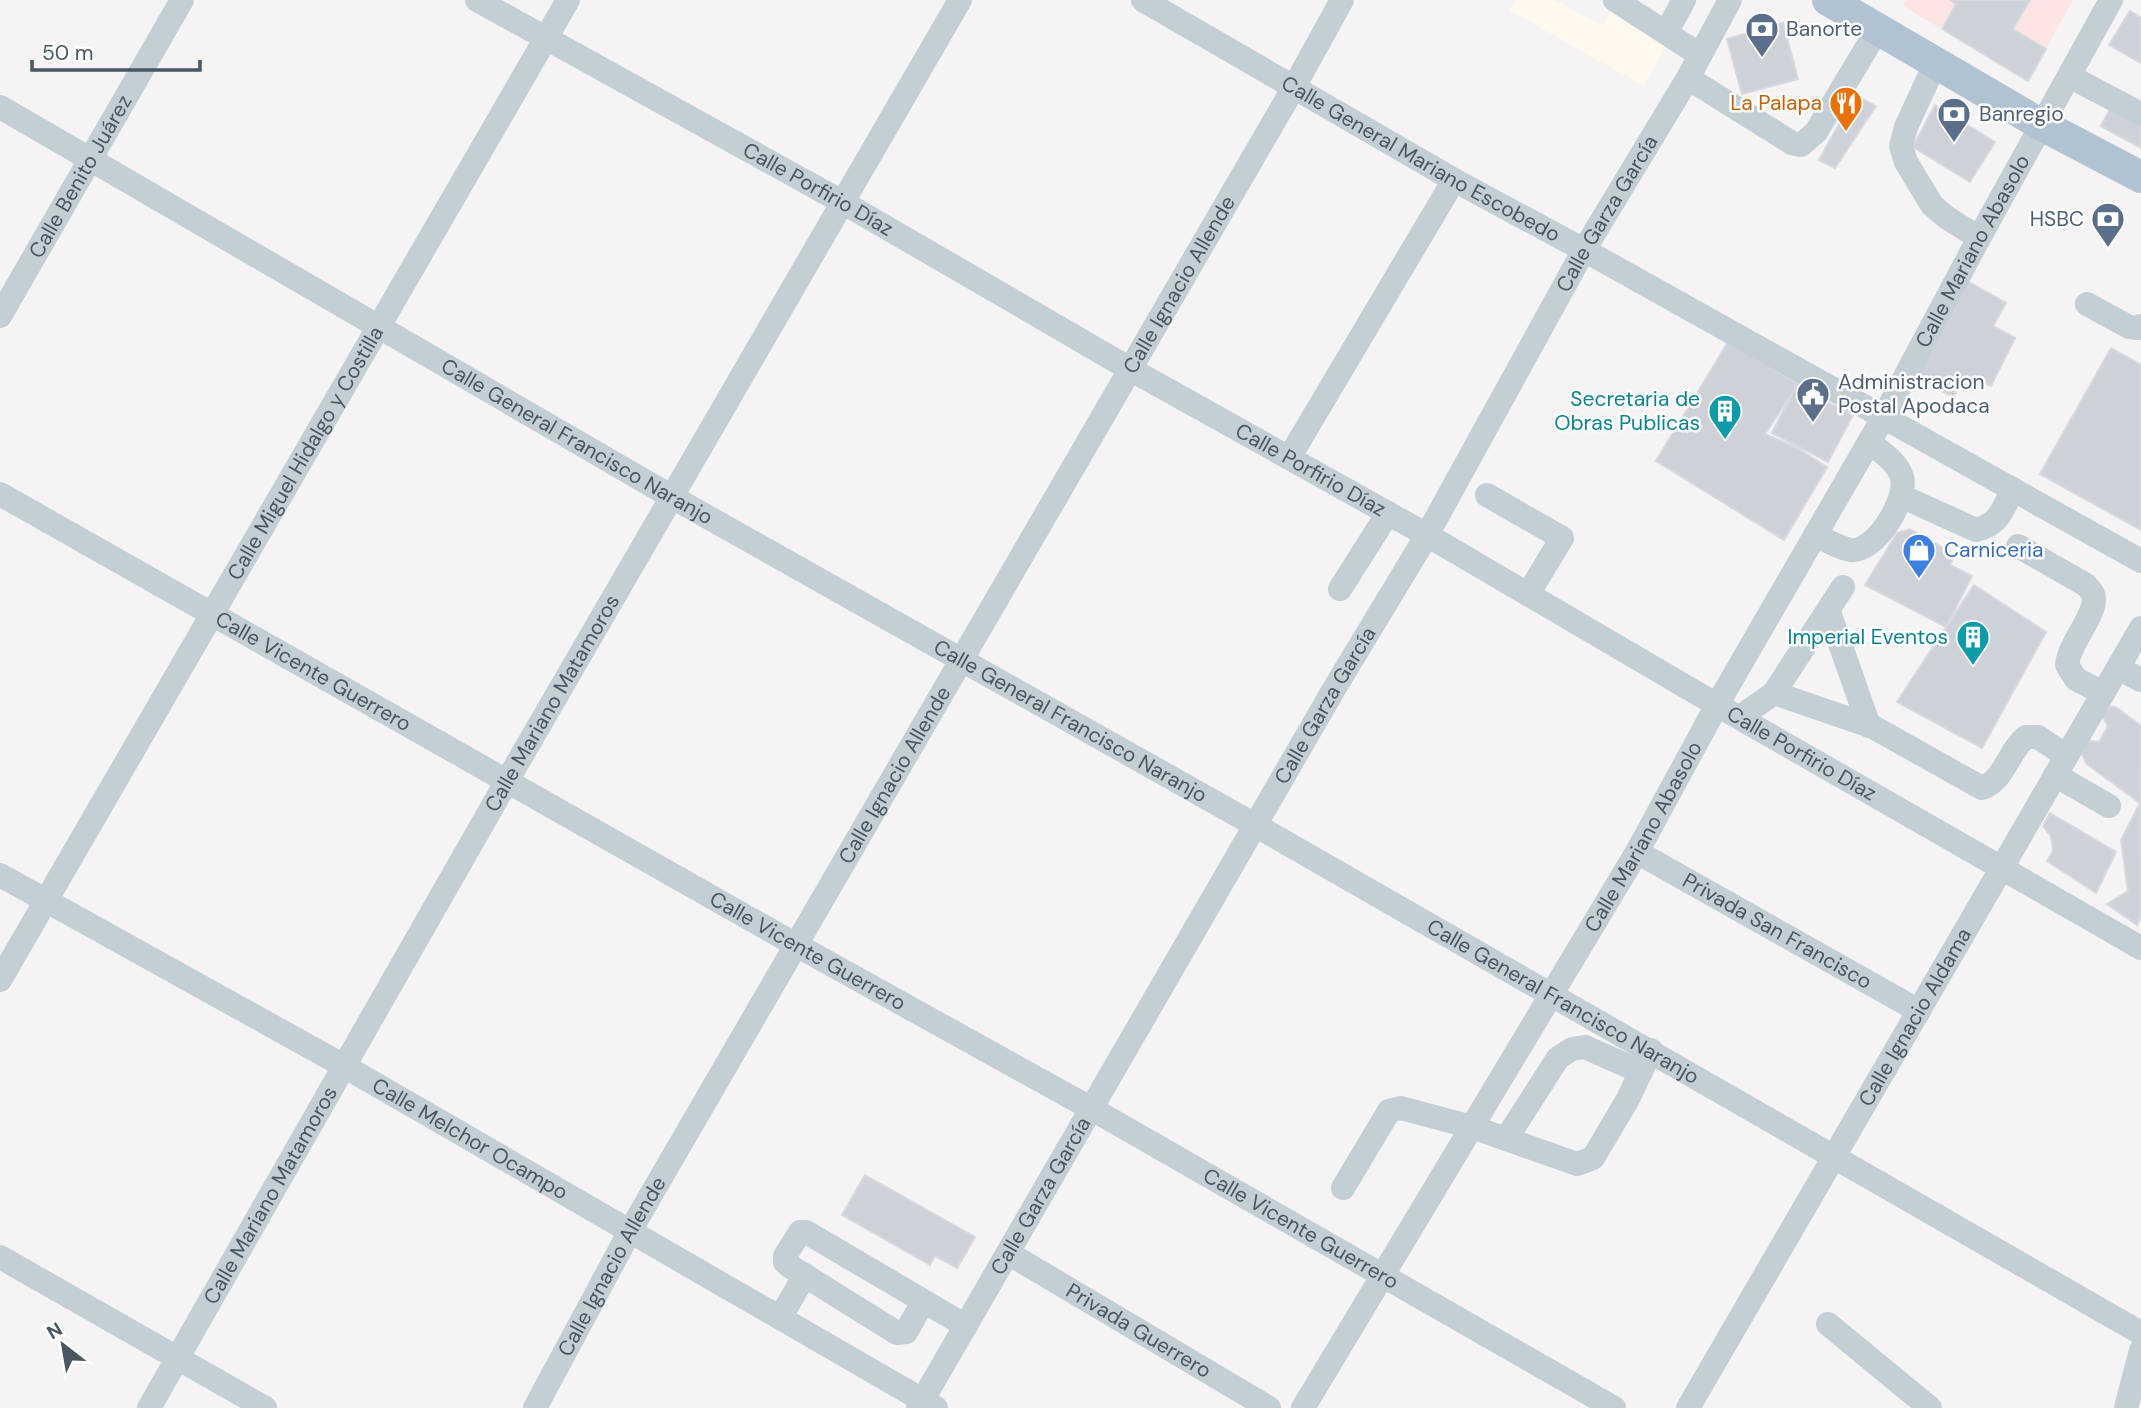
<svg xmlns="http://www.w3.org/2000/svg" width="2141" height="1408" font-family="'DM Sans',sans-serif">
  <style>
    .commercial { fill: #fef8ee }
    .medical { fill: #fde5e4 }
    .building { fill: #ced2d8; stroke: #d6d9de; stroke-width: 2 }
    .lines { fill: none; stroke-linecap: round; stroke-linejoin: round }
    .minor { stroke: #c3ced5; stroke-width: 24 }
    .major { stroke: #b1c3d2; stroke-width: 32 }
    .labels { text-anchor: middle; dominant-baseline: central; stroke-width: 5; stroke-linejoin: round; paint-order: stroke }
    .service-label { font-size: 21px; fill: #4e5e75; stroke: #fff; text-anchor: start }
    .food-label { font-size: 21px; fill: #c56008; stroke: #fff; text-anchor: end }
    .street-label { font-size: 21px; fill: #495762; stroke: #fff }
    .culture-label { font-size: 21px; fill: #0d838f; stroke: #fff; text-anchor: end }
    .shop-label { font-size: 21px; fill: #366cbe; stroke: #fff; text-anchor: start }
  </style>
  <rect width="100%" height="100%" fill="#f5f3f3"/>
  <!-- commercial -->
  <path class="commercial" d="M1515 0H1555L1602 26 1612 9 1667 43 1644 86 1509 10Z"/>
  <!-- medical -->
  <path class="medical" d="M1906 0H2073L2028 81 1903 6Z"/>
  <!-- building -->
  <path class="building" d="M1950 0H2030L2013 29 2046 49 2028 81 1942 29 1956 4Z
    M2130 11 2141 18V63L2109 45Z
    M1783 23 1798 79 1742 94 1727 39Z
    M1855 95 1876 106 1835 168 1819 160Z
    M2113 104 2141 121V148L2101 126Z
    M1935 105 1995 142 1970 182 1913 147Z
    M1969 282 2006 303 1993 326 2015 338 1991 386 1968 375 1953 397 1916 377Z
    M1728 342 1798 384 1765 434 1797 448 1827 467 1784 540 1656 461Z
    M2111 348 2141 365V530L2040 474Z
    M1796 386 1853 415 1828 462 1772 433Z
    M1910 529 1955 555 1950 565 1972 576 1946 627 1865 585 1897 533Z
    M1974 585 2046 632 1982 748 1897 702Z
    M2111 707H2116L2141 726 2140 803 2087 764 2082 754 2085 745 2090 741 2099 742 2108 726 2102 716 2104 712Z
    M2140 803 2141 917 2137 925 2107 904 2128 891 2121 840Z
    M2050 813 2116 852 2096 893 2047 861 2053 851 2052 842 2050 835 2043 826Z
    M865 1175 975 1237 957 1268 935 1256 930 1265 842 1215Z"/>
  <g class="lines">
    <!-- minor -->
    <g class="minor">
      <path id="s1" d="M477 0 844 203 1130 369 1427 535 1717 705 2141 948"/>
      <path id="s2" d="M1143 0 1454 180 1584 250 2141 561"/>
      <path d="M1615 0 1700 55"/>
      <path d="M1666 33 1684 0"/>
      <path d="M1936 62 1906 127 1901 146 1906 162 1932 205 1946 217 1979 238"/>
      <path d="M2069 76 2141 114"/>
      <path d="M1688 78 1792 143 1801 145 1816 132 1878 29"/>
      <path id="s3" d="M0 107 672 497 1255 825 2141 1333"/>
      <path d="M2087 304 2129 327 2138 328 2141 326"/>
      <path id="s4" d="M0 316 182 0"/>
      <path d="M1289 458 1454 180"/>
      <path id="s5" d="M0 494 798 946 1092 1109 1614 1408"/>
      <path d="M1487 495 1562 538 1528 594"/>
      <path d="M1903 497 1976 530C1999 525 2003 509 2013 489"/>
      <path d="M1815 535C1826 540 1839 548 1850 550 1876 553 1908 499 1902 477 1897 461 1881 452 1869 442"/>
      <path d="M2018 546 2086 585C2090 590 2094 593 2094 599 2094 618 2069 643 2067 665L2076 679 2103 693"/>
      <path d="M1340 589 1388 513"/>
      <path d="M1829 612 1869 726"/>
      <path d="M2118 668 2141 680"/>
      <path d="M1774 693 1843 587"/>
      <path d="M1740 717 1774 693 1873 727 1982 788C2005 780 2008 751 2026 737H2038L2066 756"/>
      <path d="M2055 775 2109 806"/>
      <path id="s6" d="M1637 852 1919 1011"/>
      <path id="s7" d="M0 875 344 1066 936 1408"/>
      <path id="s8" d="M0 980 568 0"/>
      <path d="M1506 1139 1558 1058 1572 1049 1585 1047 1641 1072"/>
      <path d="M1343 1188 1389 1111 1401 1108 1472 1127 1577 1164 1593 1158 1628 1099 1651 1050"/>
      <path id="s9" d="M1008 1253 1269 1408"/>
      <path d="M0 1257 265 1408"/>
      <path d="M923 1302 906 1332 897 1333 788 1265 785 1262V1256L800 1232H806L966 1326"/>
      <path d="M780 1318 805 1275"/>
      <path d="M1828 1324 1930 1408"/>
      <path id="s10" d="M149 1408 507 781 960 0"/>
      <path id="s11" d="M535 1408 630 1231 1294 87 1342 0"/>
      <path id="s12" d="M918 1408 1334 689 1427 535 1584 250 1688 78 1730 0"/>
      <path id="s13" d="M1303 1408 1637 852 1717 705 1883 418 1979 238 2111 0"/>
      <path id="s14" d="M1688 1408 2141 628"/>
      <path d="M2126 1408 2141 1350"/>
    </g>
    <!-- major -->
    <path class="major" d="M1828 0 2042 125 2141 177"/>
  </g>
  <!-- icons -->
  <defs>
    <symbol id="bank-pin" viewBox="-11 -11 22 30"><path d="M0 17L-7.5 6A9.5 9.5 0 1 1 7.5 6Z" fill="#5c6f8a" stroke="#fff"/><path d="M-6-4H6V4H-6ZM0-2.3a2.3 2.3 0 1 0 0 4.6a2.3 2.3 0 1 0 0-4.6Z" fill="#fff"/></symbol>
    <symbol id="restaurant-pin" viewBox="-11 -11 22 30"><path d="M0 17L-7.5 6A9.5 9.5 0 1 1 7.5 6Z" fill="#e8710a" stroke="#fff"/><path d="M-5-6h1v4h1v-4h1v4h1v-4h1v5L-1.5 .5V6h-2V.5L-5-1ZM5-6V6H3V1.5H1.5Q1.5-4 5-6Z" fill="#fff"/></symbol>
    <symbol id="civic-pin" viewBox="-11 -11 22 30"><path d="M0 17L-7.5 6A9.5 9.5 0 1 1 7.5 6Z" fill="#5c6f8a" stroke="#fff"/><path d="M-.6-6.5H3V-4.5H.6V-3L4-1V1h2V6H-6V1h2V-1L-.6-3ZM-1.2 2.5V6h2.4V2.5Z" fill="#fff"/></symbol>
    <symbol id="building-pin" viewBox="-11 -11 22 30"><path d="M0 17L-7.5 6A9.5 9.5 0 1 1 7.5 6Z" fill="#0f9aa8" stroke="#fff"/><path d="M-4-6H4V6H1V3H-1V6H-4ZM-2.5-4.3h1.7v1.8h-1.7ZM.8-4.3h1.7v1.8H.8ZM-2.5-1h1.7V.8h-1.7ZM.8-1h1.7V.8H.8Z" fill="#fff"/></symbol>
    <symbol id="shop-pin" viewBox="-11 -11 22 30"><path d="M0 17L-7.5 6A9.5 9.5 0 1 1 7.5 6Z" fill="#3f7fe0" stroke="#fff"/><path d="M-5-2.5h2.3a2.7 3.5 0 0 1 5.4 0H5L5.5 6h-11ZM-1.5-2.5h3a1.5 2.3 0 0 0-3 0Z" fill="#fff"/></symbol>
  </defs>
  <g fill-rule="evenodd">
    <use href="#bank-pin" x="1743" y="10" width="38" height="52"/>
    <use href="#restaurant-pin" x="1827" y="84" width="38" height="52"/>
    <use href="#bank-pin" x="1935" y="95" width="38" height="52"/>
    <use href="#bank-pin" x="2089" y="200" width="38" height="52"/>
    <use href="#civic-pin" x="1794" y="375" width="38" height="52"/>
    <use href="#building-pin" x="1706" y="392" width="38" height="52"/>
    <use href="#shop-pin" x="1900" y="531" width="38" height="52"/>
    <use href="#building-pin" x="1954" y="618" width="38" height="52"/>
  </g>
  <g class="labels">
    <!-- service labels -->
    <g class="service-label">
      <text x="1786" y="29">Banorte</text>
      <text x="1979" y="114">Banregio</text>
      <text x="2084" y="219" text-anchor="end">HSBC</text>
      <text x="1838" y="382">Administracion<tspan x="1838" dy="24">Postal Apodaca</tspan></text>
    </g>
    <!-- food labels -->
    <g class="food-label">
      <text x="1822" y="103">La Palapa</text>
    </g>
    <!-- street labels -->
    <g class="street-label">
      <text stroke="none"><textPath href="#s2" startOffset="320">Calle General Mariano Escobedo</textPath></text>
      <text stroke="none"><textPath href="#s4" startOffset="161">Calle Benito Juárez</textPath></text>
      <text stroke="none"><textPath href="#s1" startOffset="390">Calle Porfirio Díaz</textPath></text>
      <text stroke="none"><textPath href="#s12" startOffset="1379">Calle Garza García</textPath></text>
      <text stroke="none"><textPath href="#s13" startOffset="1337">Calle Mariano Abasolo</textPath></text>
      <text stroke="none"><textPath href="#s11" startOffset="1295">Calle Ignacio Allende</textPath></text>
      <text stroke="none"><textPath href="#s3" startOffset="667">Calle General Francisco Naranjo</textPath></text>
      <text stroke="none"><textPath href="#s8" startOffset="609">Calle Miguel Hidalgo y Costilla</textPath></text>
      <text stroke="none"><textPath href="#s1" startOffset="957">Calle Porfirio Díaz</textPath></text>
      <text stroke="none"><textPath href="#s5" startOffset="360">Calle Vicente Guerrero</textPath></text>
      <text stroke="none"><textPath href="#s10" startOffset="812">Calle Mariano Matamoros</textPath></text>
      <text stroke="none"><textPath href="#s12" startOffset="812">Calle Garza García</textPath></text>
      <text stroke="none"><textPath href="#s3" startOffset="1234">Calle General Francisco Naranjo</textPath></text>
      <text stroke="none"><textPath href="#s1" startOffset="1524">Calle Porfirio Díaz</textPath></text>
      <text stroke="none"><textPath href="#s11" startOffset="728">Calle Ignacio Allende</textPath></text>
      <text stroke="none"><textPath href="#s13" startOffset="665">Calle Mariano Abasolo</textPath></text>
      <text stroke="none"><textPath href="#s6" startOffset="161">Privada San Francisco</textPath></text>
      <text stroke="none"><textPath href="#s5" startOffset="928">Calle Vicente Guerrero</textPath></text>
      <text stroke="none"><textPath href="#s3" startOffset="1801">Calle General Francisco Naranjo</textPath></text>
      <text stroke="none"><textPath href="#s14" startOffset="452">Calle Ignacio Aldama</textPath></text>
      <text stroke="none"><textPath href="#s7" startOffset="539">Calle Melchor Ocampo</textPath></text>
      <text stroke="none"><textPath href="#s10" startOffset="245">Calle Mariano Matamoros</textPath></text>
      <text stroke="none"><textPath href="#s12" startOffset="245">Calle Garza García</textPath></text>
      <text stroke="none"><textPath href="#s5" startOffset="1494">Calle Vicente Guerrero</textPath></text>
      <text stroke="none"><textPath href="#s11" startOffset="161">Calle Ignacio Allende</textPath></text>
      <text stroke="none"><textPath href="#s9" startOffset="152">Privada Guerrero</textPath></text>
    </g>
    <!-- culture labels -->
    <g class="culture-label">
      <text x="1700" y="399">Secretaria de<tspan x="1700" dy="24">Obras Publicas</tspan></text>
      <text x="1948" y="637">Imperial Eventos</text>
    </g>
    <!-- shop labels -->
    <g class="shop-label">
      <text x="1944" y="550">Carniceria</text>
    </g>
  </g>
  <!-- north arrow -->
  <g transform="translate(63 1345) rotate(329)" stroke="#ffffff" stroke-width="5" paint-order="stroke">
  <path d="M0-5L12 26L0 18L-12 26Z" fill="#495762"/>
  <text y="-10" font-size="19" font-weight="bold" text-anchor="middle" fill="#495762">N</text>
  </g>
  <!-- scale -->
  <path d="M32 60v10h168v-10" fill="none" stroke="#495762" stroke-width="3.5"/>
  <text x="42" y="60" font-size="21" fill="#495762" stroke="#ffffff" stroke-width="5" paint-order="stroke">50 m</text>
</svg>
